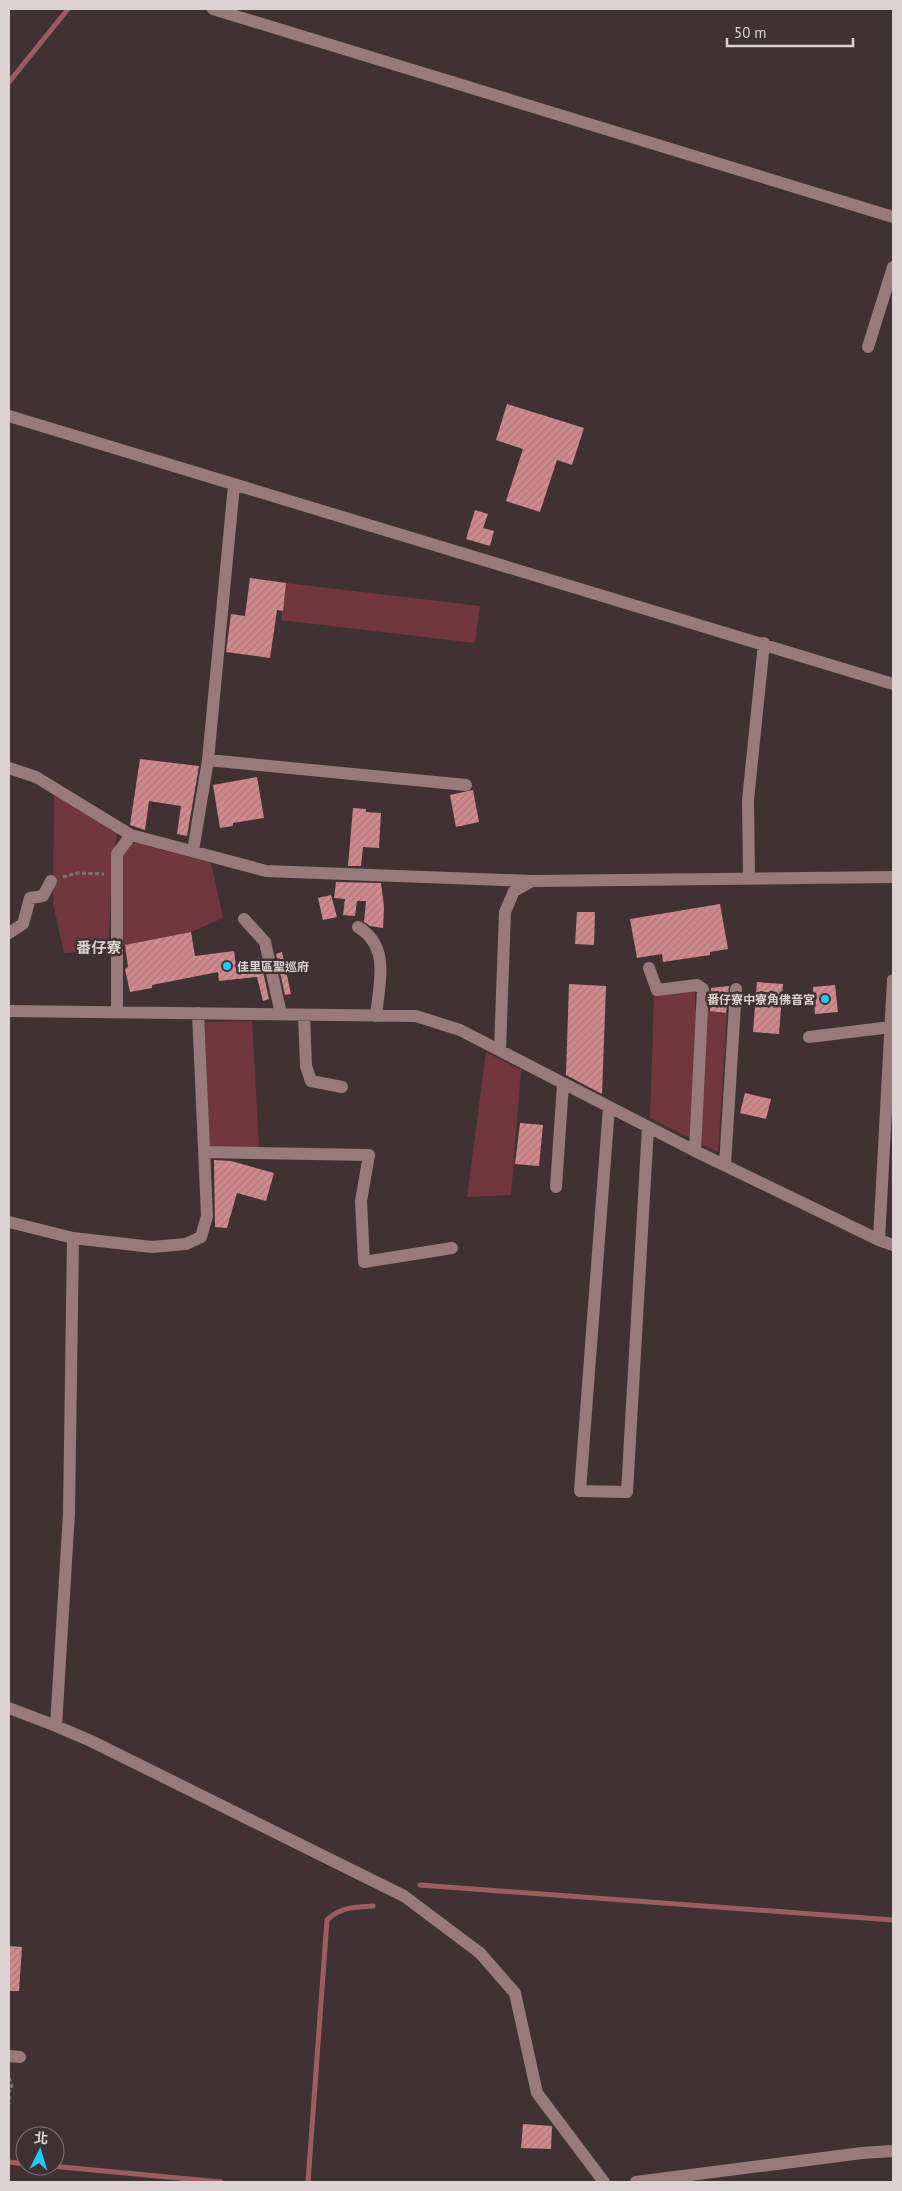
<svg xmlns="http://www.w3.org/2000/svg" width="902" height="2191" font-family="'PT Sans','Noto Sans TC',sans-serif">
  <style>
    .green { fill: #72373c }
    .lines { fill: none; stroke-linecap: round; stroke-linejoin: round }
    .stream { stroke: #9d5c60; stroke-width: 5 }
    .building { fill: url(#building-hatch) }
    .path { stroke: #7f7272; stroke-width: 3; stroke-dasharray: 4 2.5; stroke-linecap: butt }
    .minor { stroke: #997a7b; stroke-width: 12 }
    .poi-dot { fill: #22c9fe; stroke: #403232; stroke-width: 2 }
    .labels { text-anchor: middle; dominant-baseline: central; stroke-width: 5; stroke-linejoin: round; paint-order: stroke }
    .poi-label { font-size: 12px; font-weight: bold; fill: #dcd2d2; stroke: #403232; text-anchor: start }
    .quarter-label { font-size: 15px; font-weight: bold; fill: #dcd2d2; stroke: #403232 }
  </style>
  <defs>
    <pattern id="building-hatch" width="6" height="6" patternUnits="userSpaceOnUse" patternTransform="scale(1.25)"><rect width="6" height="6" fill="#d08a8e"/><path d="M-1 1l2-2M0 6l6-6M5 7l2-2" fill="none" stroke="#ac777a"/></pattern>
  </defs>
  <rect width="100%" height="100%" fill="#403232"/>
  <!-- green -->
  <path class="green" d="M286 583 480 606 475 643 281 620Z
    M54 795 118 832 113 854 108 950 64 953 53 903Z
    M136 843 211 863 223 918 191 932 122 946 121 856 131 844Z
    M695 990V1010L727 1013 718 1152 650 1118 654 996Z
    M252 1021 259 1147 209 1149 205 1022Z
    M486 1052 521 1070 511 1195 467 1197Z"/>
  <g class="lines">
    <!-- stream -->
    <path class="stream" d="M9 82 68 9
      M420 1885 893 1920
      M9 2162 25 2164
      M51 2166 221 2182
      M308 2182 327 1920C340 1907 355 1907 373 1906"/>
  </g>
  <!-- building -->
  <path class="building" d="M507 404 584 428 572 465 557 460 540 512 506 501 523 449 496 440Z
    M475 510 488 514 483 528 494 531 490 546 466 539Z
    M250 578 286 583 283 611 277 610 270 658 226 652 231 614 245 616Z
    M140 759 199 766 187 836 177 834 181 806 149 801 145 830 130 825Z
    M257 777 264 818 233 823V826L220 828 213 785Z
    M473 790 479 822 456 827 450 795Z
    M353 808 366 809V812L381 813 379 848 363 847 361 866H348Z
    M336 882 381 883 384 907 383 928 370 926 364 922 366 901H357L355 916 343 915 345 899 334 898Z
    M331 895 337 917 323 920 318 898Z
    M720 904 728 949 710 952V955L663 962 662 954 637 958 630 919Z
    M577 912H595L594 945 575 944Z
    M191 932 195 956 234 951 236 965 260 958 269 999 263 1001 257 977 219 981 218 972 152 985V988L130 992 125 969 128 967 125 945Z
    M282 952 291 994 285 995 276 954Z
    M757 982 783 984 779 1034 753 1032Z
    M569 984 606 986 602 1094 566 1075Z
    M835 985 838 1012 815 1014 813 987Z
    M729 986 726 1013 710 1011 711 988Z
    M745 1093 771 1099 766 1119 740 1113Z
    M520 1123 543 1125 539 1166 515 1164Z
    M214 1160 231 1161 274 1173 266 1201 237 1193 227 1228 215 1227Z
    M9 1946 22 1947 19 1991H9Z
    M523 2124 552 2126 551 2149 521 2148Z"/>
  <g class="lines">
    <!-- path -->
    <path class="path" d="M63 877 77 873 104 874
      M9 2078 12 2085 9 2092
      M9 2096V2104"/>
    <!-- minor -->
    <path class="minor" d="M213 9 893 217
      M868 347 893 267
      M9 416 893 684
      M208 760 466 785
      M9 768 36 777 131 835 266 871 532 881
      M193 851 208 760 234 485
      M749 877 748 800 764 643
      M244 919 265 942 281 1014
      M358 927C391 947 379 983 376 1016
      M9 933 23 924 30 898 43 896 51 881
      M649 968 657 990 697 985 703 989 695 1151
      M9 1011 416 1016 460 1030 695 1151 879 1240 893 1245
      M117 1012V854L131 835
      M304 1015 306 1066 311 1081 342 1087
      M809 1037 891 1027
      M500 1050 505 912 514 891 532 881 893 877
      M609 1107 580 1491 627 1492 648 1127
      M204 1152 369 1155 361 1201 364 1262 452 1248
      M725 1165 736 989
      M556 1187 563 1084
      M9 1222 73 1238 152 1247 186 1244 201 1237 207 1216 198 1013
      M879 1240 893 980
      M9 1708 56 1726 91 1741 404 1896 480 1953 515 1993 537 2093 604 2182
      M56 1726 69 1513 73 1238
      M9 2056 20 2057
      M636 2182 862 2153 893 2151"/>
  </g>
  <!-- markers -->
  <g class="poi-dot">
    <circle cx="227" cy="966" r="5"/>
    <circle cx="825" cy="999" r="5"/>
  </g>
  <g class="labels">
    <!-- poi labels -->
    <g class="poi-label">
      <text x="237" y="966">佳里區聖巡府</text>
      <text x="815" y="999" text-anchor="end">番仔寮中寮角佛音宮</text>
    </g>
    <!-- quarter labels -->
    <g class="quarter-label">
      <text x="99" y="947">番仔寮</text>
    </g>
  </g>
  <!-- border -->
  <rect width="902" height="2191" fill="none" stroke="#dcd2d2" stroke-width="20"/>
  <!-- north arrow -->
  <g transform="translate(40 2151) rotate(5)"><circle r="24" fill="#403232" stroke="#7e7272"/>
  <path d="M0-4L9 19L0 12L-9 19Z" fill="#22c9fe"/>
  <text y="-8" font-size="14" font-weight="bold" text-anchor="middle" fill="#dcd2d2">北</text>
  </g>
  <!-- scale -->
  <path d="M727 38v8h126v-8" fill="none" stroke="#dcd2d2" stroke-width="2.5"/>
  <text x="734" y="38" font-size="15" fill="#dcd2d2" stroke="#403232" stroke-width="4" paint-order="stroke">50 m</text>
</svg>
